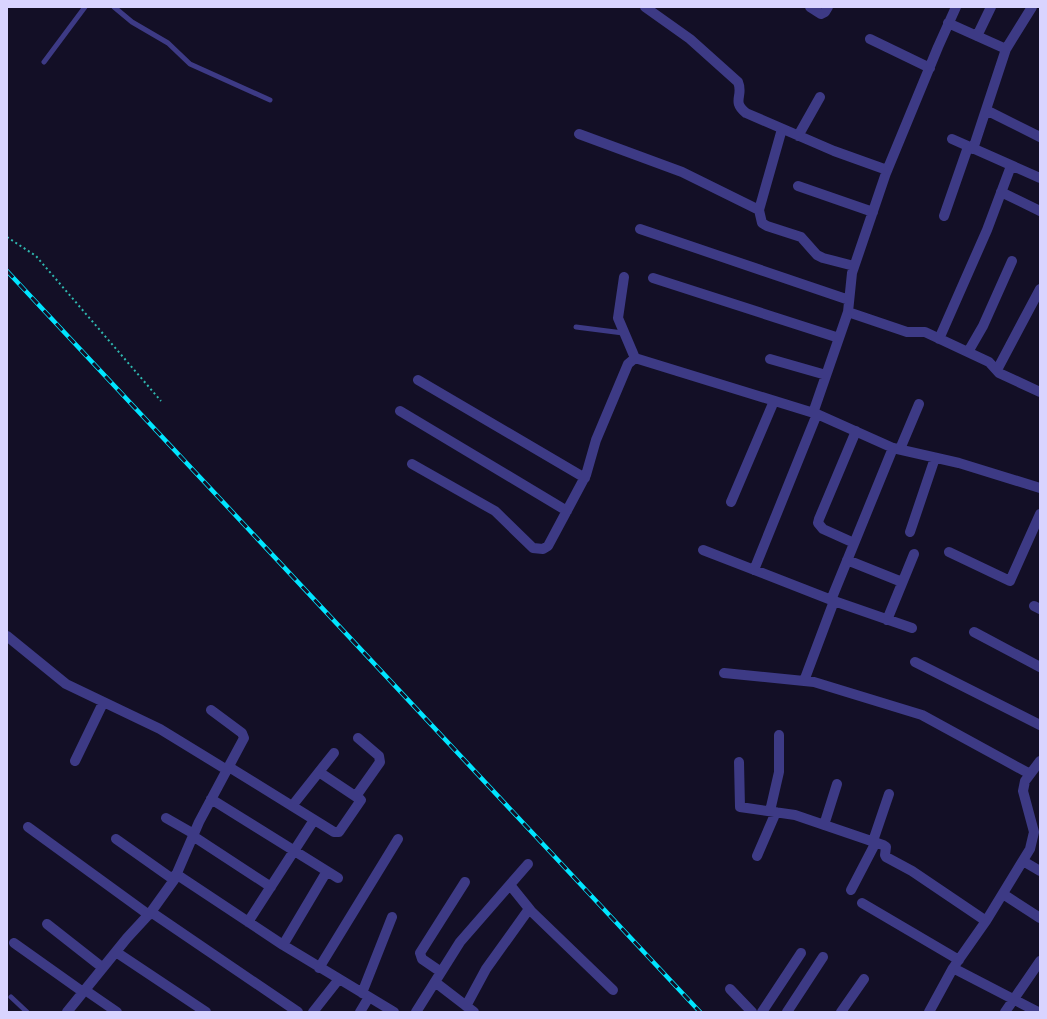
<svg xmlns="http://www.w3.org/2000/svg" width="1047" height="1019" font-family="Lato,sans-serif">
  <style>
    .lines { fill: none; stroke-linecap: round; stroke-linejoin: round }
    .path { stroke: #2fb8b0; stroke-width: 2; stroke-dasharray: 2 3; stroke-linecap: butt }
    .service { stroke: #3d3a85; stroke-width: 5 }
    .minor { stroke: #3d3a85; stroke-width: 10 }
    .rail-casing { stroke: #00e5ff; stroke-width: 4.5 }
    .rail { stroke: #130f26; stroke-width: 3; stroke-dasharray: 9; stroke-linecap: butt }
  </style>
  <rect width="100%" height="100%" fill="#130f26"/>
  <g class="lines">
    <!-- path -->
    <path class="path" d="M7 237 36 256 161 401"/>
    <!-- service -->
    <path class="service" d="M114 7 132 22 168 43 190 64 270 100
      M44 62 85 7
      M576 327 623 333
      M11 997 27 1012"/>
    <!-- minor -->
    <path class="minor" d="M645 7 690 39 738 82C744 96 731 101 746 113L834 151 887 170
      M810 7 821 14 825 12 828 7
      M948 23 1006 49
      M977 36 991 7
      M870 39 930 68
      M986 110 1040 137
      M782 129 759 210 762 223 767 226 801 237 817 255 823 258 854 266
      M579 134 682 172 759 210
      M798 136 820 97
      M952 139 1040 178
      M973 149 1006 49 1032 7
      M798 186 873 212
      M1001 192 1040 211
      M944 216 968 147
      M640 229 849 300
      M624 277 618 318 635 358
      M653 278 839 338
      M848 312 907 332H925L989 362 999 373 1040 392
      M939 339 987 230 1011 166
      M968 352 983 326 1012 261
      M770 359 826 375
      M997 370 1040 289
      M418 380 585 478
      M400 411 567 511
      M813 413 848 312 852 273 886 173 938 47 956 7
      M900 449 919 404
      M412 464 495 511 533 548 543 549 548 546 586 475 596 440 628 364 635 358 817 414 893 448 959 463 1040 488
      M731 502 774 401
      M910 532 935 458
      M854 543 823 529 818 523 819 519 856 431
      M703 550 834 601 912 628
      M949 552 1010 581 1040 514
      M847 560 902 582
      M754 570 817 414
      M831 600 893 448
      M1034 606 1040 609
      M887 620 914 554
      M974 632 1040 667
      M7 636 66 684 160 729 227 770
      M915 662 1040 725
      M724 673 814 682 922 715 1030 774
      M804 681 834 601
      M75 761 103 703
      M739 762 740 807 795 815 883 845 886 847 885 855 886 857 912 871 986 921
      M229 767 334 832H339L361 800 319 772
      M356 796 380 762 379 756 358 738
      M211 799 338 878
      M292 806 334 753
      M770 811 779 772V735
      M166 818 194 834
      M824 825 837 784
      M28 827 149 915
      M193 836 271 887
      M116 839 174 880
      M873 841 889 794
      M757 856 776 812
      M1023 861 1040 871
      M176 874 283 945 394 1012
      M510 885 531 911 613 990
      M851 890 876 842
      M1003 894 1040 918
      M862 903 959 960
      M151 912 298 1012
      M248 922 314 820
      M47 924 103 968
      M14 943 83 992
      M283 945 327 871
      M116 952 206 1012
      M319 968 398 839
      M953 968 1038 1012
      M441 972 422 959 420 953 465 882
      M435 982 474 1012
      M730 989 752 1012
      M85 990 117 1012
      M362 993 392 917
      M466 1006 486 969 529 909
      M67 1012 127 938 151 912 174 880 199 822 244 738 242 733 211 710
      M313 1012 339 979
      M360 1012 369 997
      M416 1012 460 942 528 864
      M762 1012 801 953
      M787 1012 823 957
      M841 1012 864 979
      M929 1012 953 968 986 921 1030 849 1034 832 1023 791 1025 781 1040 761
      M1005 1012 1040 961"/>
    <defs>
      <path id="rail" d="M7 271 700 1012"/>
    </defs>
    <!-- rail casing -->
    <use href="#rail" class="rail-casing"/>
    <!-- rail -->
    <use href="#rail" class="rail"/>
  </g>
  <!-- border -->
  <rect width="1047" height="1019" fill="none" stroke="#d9d4ff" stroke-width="16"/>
</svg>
